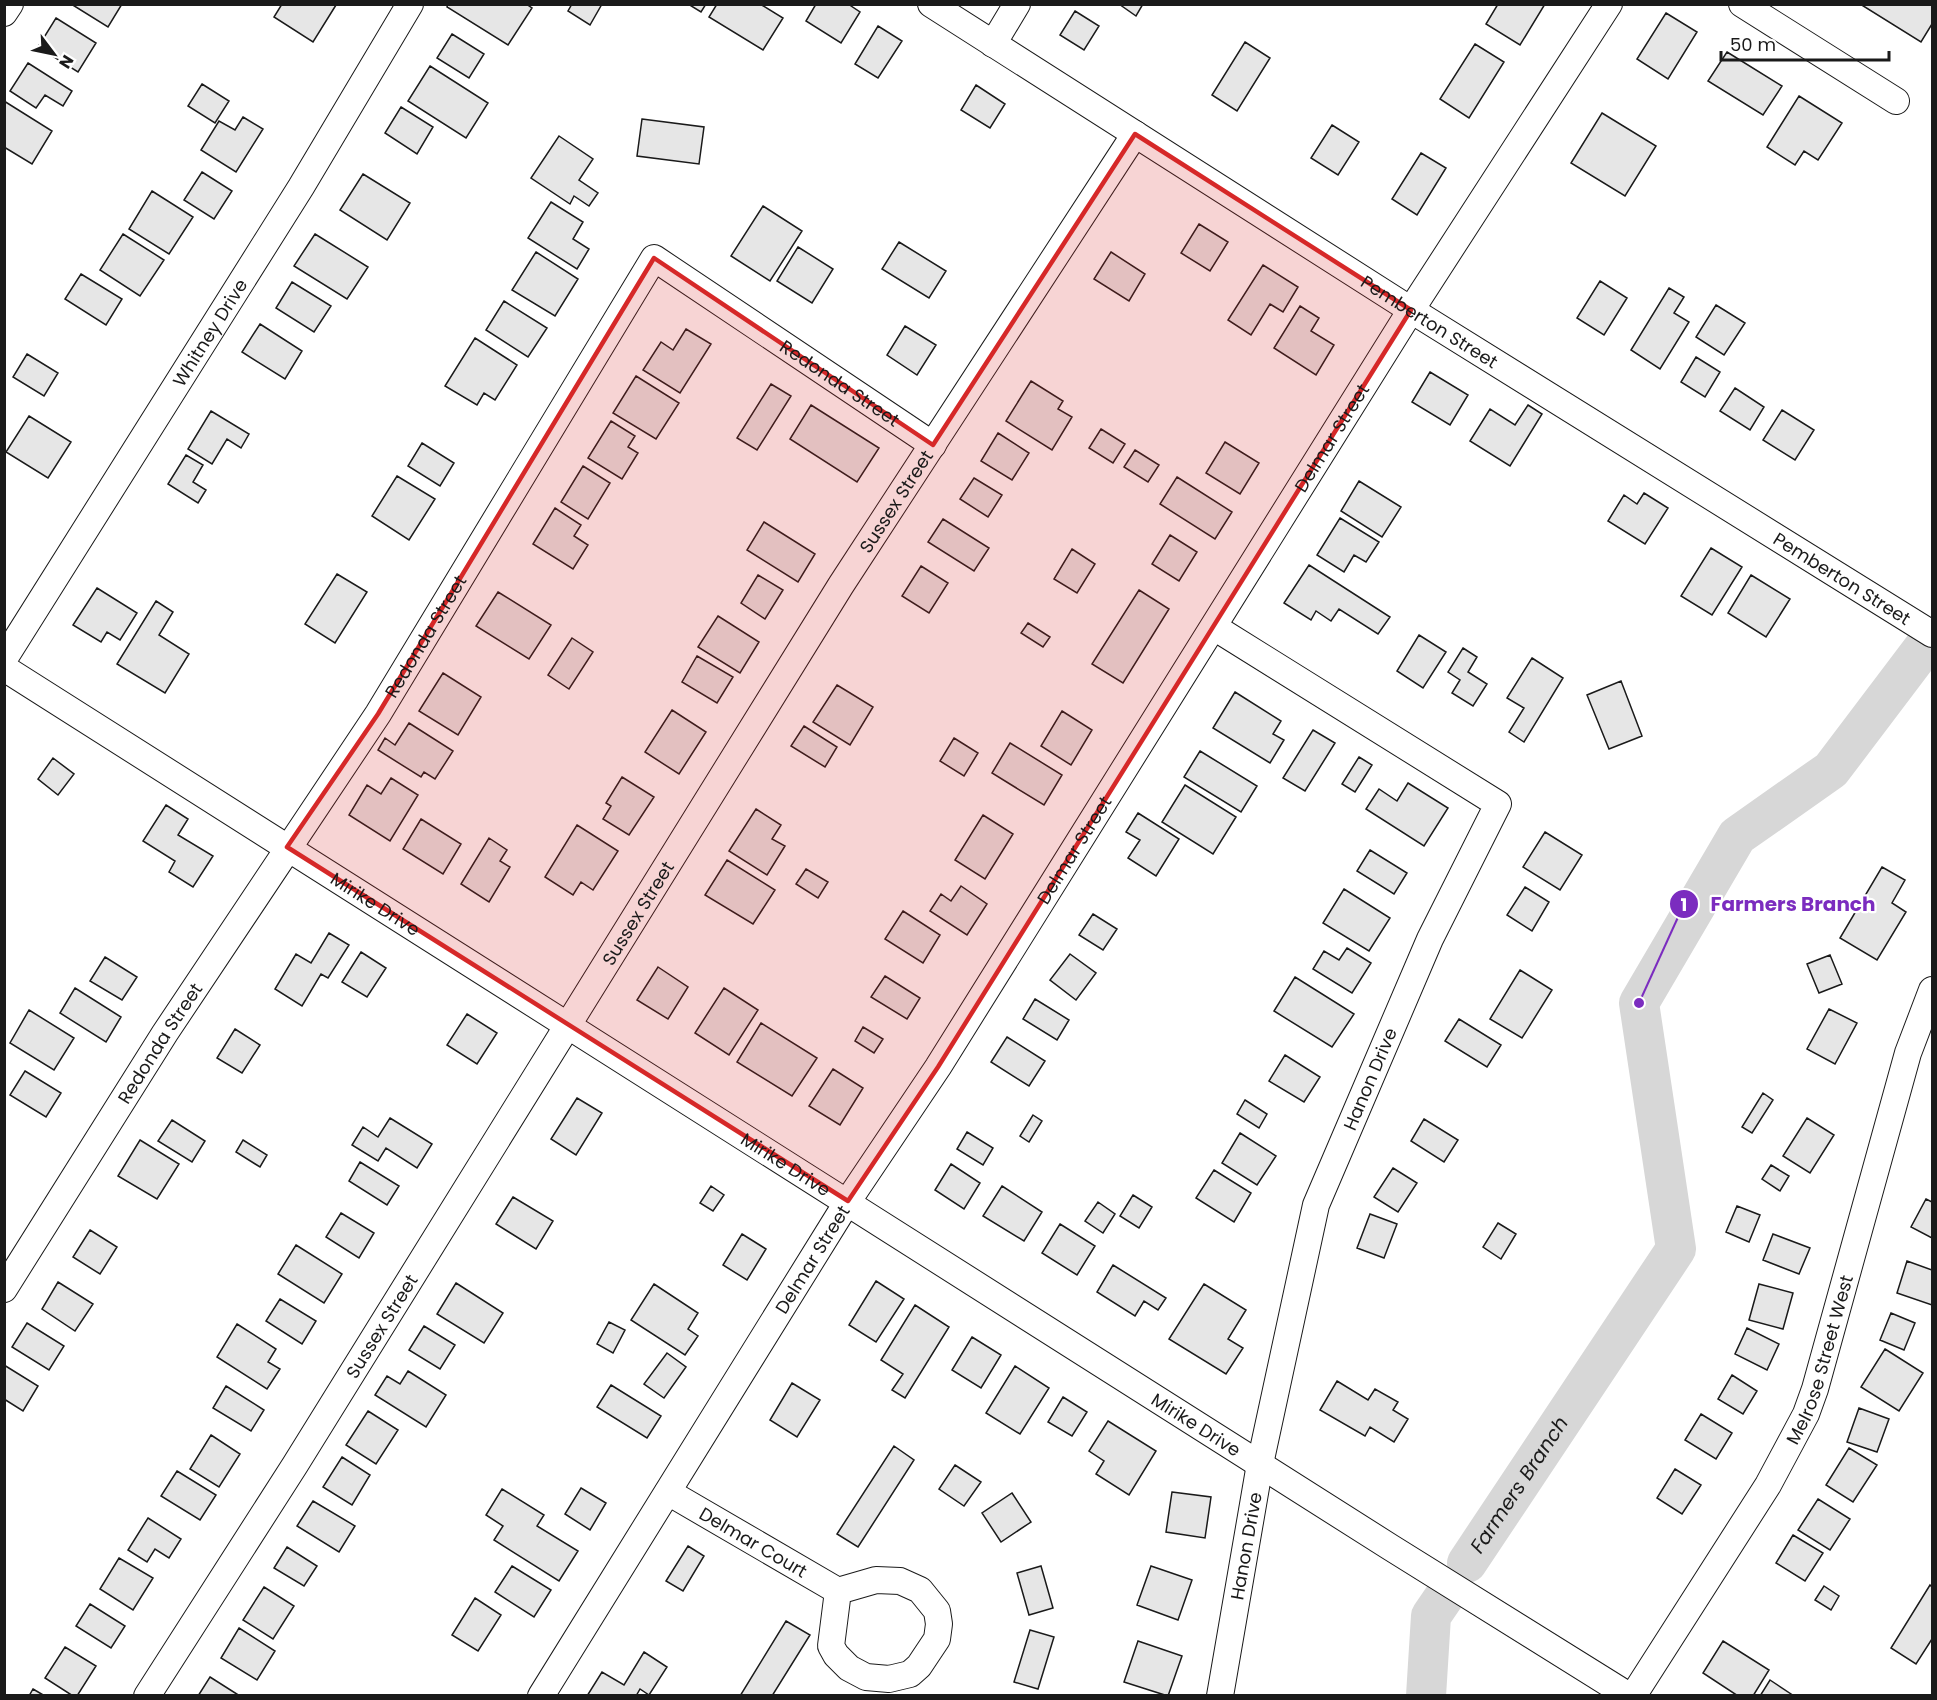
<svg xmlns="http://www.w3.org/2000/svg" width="1937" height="1700" font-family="Poppins,sans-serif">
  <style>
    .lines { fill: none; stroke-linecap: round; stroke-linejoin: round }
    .river { stroke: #d7d7d7; stroke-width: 40 }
    .building { fill: #e6e6e6; stroke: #1a1a1a; stroke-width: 1.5 }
    .minor-casing { stroke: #1a1a1a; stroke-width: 28 }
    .minor { stroke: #fff; stroke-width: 26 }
    .marked { fill: #d62828; fill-opacity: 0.2; stroke: #d62828; stroke-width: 4.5; stroke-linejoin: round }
    .labels { text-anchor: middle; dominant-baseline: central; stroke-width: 4.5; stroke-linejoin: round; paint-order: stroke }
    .street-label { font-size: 18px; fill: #1a1a1a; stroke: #fff }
    .water-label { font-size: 20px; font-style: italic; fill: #1a1a1a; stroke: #fff }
    .leader { fill: none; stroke: #7b2cbf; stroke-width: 2 }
    .callout-dot { fill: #7b2cbf; stroke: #fff; stroke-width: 2 }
    .mark-label { font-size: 18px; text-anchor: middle; font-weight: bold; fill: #fff }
    .callout-label { font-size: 20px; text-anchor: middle; font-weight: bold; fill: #7b2cbf; stroke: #fff; stroke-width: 4.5; stroke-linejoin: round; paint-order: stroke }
  </style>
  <rect width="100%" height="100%" fill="#fff"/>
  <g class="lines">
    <!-- river -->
    <g class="river">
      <path id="s1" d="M1467 1563 1676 1249 1639 1003 1737 836 1831 770 1924 647"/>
      <path d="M1426 1696 1431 1616 1444 1597"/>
    </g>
  </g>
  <!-- building -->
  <path class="building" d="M71 4H122L108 27Z
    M282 4H335L336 5 313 42 274 17Z
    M448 4H526L532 8 508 45 447 7Z
    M572 4H602L590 25 568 11Z
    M688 4H706L701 12Z
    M717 4H760L783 18 763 50 709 17Z
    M816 4H848L860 12 841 43 806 21Z
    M1119 4H1143L1136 16Z
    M1498 4H1545L1520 45 1486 24Z
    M1860 4H1932V24L1921 42Z
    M1075 11 1099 26 1084 50 1060 35Z
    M1666 13 1697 32 1668 79 1637 59Z
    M56 18 96 43 78 72 38 47Z
    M878 26 902 41 878 78 855 64Z
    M452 34 484 54 469 78 437 58Z
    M1245 42 1270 58 1237 111 1212 95Z
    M1475 44 1504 62 1469 118 1440 99Z
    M1727 52 1782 86 1763 115 1708 81Z
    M28 63 72 91 63 106 45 95 36 108 10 91Z
    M430 66 488 103 466 138 408 101Z
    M202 84 229 101 215 123 188 106Z
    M976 85 1005 104 990 128 961 110Z
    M1799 96 1842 123 1818 160 1804 151 1795 165 1767 147Z
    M4 101 52 131 32 164 4 147Z
    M401 107 433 127 417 154 385 133Z
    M1602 113 1656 146 1625 196 1571 163Z
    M243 117 263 129 236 172 201 150 219 121 235 130Z
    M642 119 704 127 699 164 637 156Z
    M1332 125 1359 142 1338 175 1311 158Z
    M559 136 593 159 579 180 598 193 589 206 574 196 570 204 531 178Z
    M1421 153 1446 168 1417 215 1392 199Z
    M202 172 232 191 214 219 184 200Z
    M363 174 410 203 387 240 340 210Z
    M152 191 193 217 169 254 129 229Z
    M551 202 583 222 573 239 589 249 577 269 528 238Z
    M763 206 802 231 770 281 731 256Z
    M1199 224 1228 242 1210 271 1181 253Z
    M123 234 164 260 140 296 100 270Z
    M315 234 368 267 347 299 294 266Z
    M899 242 946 271 929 298 882 269Z
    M798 247 833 269 812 303 777 281Z
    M536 252 578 279 555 316 512 290Z
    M1111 252 1145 274 1129 301 1094 279Z
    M1263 265 1298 287 1283 312 1270 304 1251 335 1228 320Z
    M81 274 122 299 106 325 65 299Z
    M1600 281 1627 298 1604 335 1577 318Z
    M292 282 331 306 314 332 276 308Z
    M1669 288 1684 297 1674 313 1689 322 1660 369 1631 350Z
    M504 301 547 328 528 357 486 330Z
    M1716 305 1745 323 1724 355 1696 337Z
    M1300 306 1319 318 1311 331 1334 345 1316 375 1274 348Z
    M260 324 302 351 285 379 242 352Z
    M905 326 936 345 917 375 887 355Z
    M686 329 711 344 680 393 643 370 661 342 673 350Z
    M475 338 517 365 495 400 484 393 477 405 445 386Z
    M27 354 58 373 44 396 13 377Z
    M1696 357 1720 372 1705 397 1681 382Z
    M1430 372 1468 395 1450 425 1412 402Z
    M636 376 679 403 656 439 613 413Z
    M1031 381 1063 401 1058 409 1072 417 1052 450 1006 421Z
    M771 384 791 396 757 450 737 438Z
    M1735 388 1764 407 1750 430 1720 411Z
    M811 405 879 448 857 482 790 439Z
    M1528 405 1542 414 1510 466 1470 441 1490 409 1515 425Z
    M1782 410 1814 430 1795 460 1763 440Z
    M211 411 249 434 241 448 227 439 212 464 188 449Z
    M29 416 71 442 48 478 6 452Z
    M611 421 635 436 628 447 638 453 622 479 588 458Z
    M1101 429 1125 444 1113 463 1089 448Z
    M998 433 1029 453 1012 480 981 461Z
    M1225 442 1259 463 1240 494 1206 473Z
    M422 443 454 463 440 486 408 466Z
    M1135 450 1159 465 1148 482 1124 467Z
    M186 455 203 465 193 482 206 490 198 503 168 484Z
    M583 466 610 483 588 519 561 502Z
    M397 476 435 499 409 540 372 516Z
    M1177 477 1232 512 1215 539 1160 504Z
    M974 478 1002 495 988 517 960 499Z
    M1359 481 1401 507 1382 537 1341 511Z
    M1644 493 1668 508 1645 544 1608 521 1624 495 1637 504Z
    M555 508 581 525 574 536 588 545 573 569 533 544Z
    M1340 518 1379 542 1366 562 1354 555 1344 572 1317 555Z
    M943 519 989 548 974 571 928 542Z
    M764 522 815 554 798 582 747 550Z
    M1170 535 1197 552 1179 581 1152 564Z
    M1711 548 1742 567 1712 615 1681 596Z
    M1072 549 1095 564 1077 593 1054 579Z
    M1309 565 1390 617 1378 634 1339 609 1331 621 1316 611 1311 620 1284 603Z
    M921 566 948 583 929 613 902 596Z
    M337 574 367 592 335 643 305 624Z
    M758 575 783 590 765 619 741 603Z
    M1751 575 1790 599 1766 637 1728 613Z
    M97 588 137 613 120 640 107 632 101 642 73 625Z
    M1139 590 1169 609 1123 683 1092 664Z
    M498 592 551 625 529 659 476 626Z
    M156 601 173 612 159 635 189 654 165 693 117 664Z
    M718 616 759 642 740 673 698 647Z
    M1028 623 1050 637 1043 647 1021 633Z
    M1419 635 1446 652 1423 688 1397 671Z
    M572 638 593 652 569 689 548 675Z
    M1463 648 1477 657 1468 672 1487 684 1473 706 1452 693 1460 680 1448 672Z
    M697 656 733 677 717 703 682 682Z
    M1532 658 1563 678 1524 742 1509 732 1524 708 1507 698Z
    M443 673 481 697 458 735 419 711Z
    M1621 681 1642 736 1609 749 1587 695Z
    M837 685 873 707 850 745 813 722Z
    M1235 692 1281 721 1273 734 1284 740 1270 763 1213 728Z
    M672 710 706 732 679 774 645 752Z
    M1062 711 1092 730 1071 765 1041 746Z
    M409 723 453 751 435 779 424 772 421 777 378 750 385 738 395 745Z
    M804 726 837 747 825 767 791 746Z
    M1313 730 1335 743 1305 791 1283 778Z
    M954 738 978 753 964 776 940 761Z
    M1010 743 1062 775 1044 805 992 773Z
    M1200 751 1257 786 1241 812 1184 777Z
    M1359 757 1372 765 1355 792 1342 784Z
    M53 758 74 774 58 795 38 779Z
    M622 777 654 797 629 835 603 819 611 806 606 803Z
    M391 778 418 795 390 841 349 815 367 785 381 794Z
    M1408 783 1448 808 1424 846 1366 809 1379 789 1397 801Z
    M1185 785 1236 817 1213 854 1162 822Z
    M166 805 188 819 178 835 213 856 193 887 169 872 175 861 143 841Z
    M756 809 781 825 772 839 785 846 767 875 729 851Z
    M1138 813 1179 839 1156 876 1128 858 1140 840 1126 832Z
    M983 815 1013 834 985 879 955 860Z
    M421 819 461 844 443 874 403 849Z
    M577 825 618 851 593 890 581 882 573 895 545 877Z
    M1545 832 1582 855 1560 890 1523 867Z
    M489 838 507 850 500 861 510 867 489 902 461 884Z
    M1370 850 1407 873 1394 894 1357 871Z
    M727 860 775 890 753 924 705 895Z
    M1882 867 1905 880 1892 903 1906 912 1877 960 1840 938Z
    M806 869 828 882 818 898 796 884Z
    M961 886 987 904 967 935 930 911 941 894 951 901Z
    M1525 887 1549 902 1532 931 1507 915Z
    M1344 889 1390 918 1369 951 1323 923Z
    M903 911 940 935 923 963 885 939Z
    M1093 914 1117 929 1103 950 1079 935Z
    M329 933 349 945 328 978 321 974 302 1006 275 989 296 954 311 963Z
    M1347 948 1371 963 1352 993 1313 969 1324 951 1339 960Z
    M361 952 386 968 367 997 342 982Z
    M1070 954 1096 973 1076 1000 1050 980Z
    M1830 955 1842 984 1819 993 1807 964Z
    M105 957 137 977 122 1000 90 981Z
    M658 967 688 987 668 1019 637 1000Z
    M1520 970 1552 990 1522 1038 1490 1019Z
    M885 976 920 998 907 1019 871 997Z
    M1295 977 1354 1014 1332 1047 1274 1011Z
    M75 988 121 1017 106 1042 60 1013Z
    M724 988 758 1010 729 1055 695 1033Z
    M1035 999 1069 1020 1057 1040 1023 1019Z
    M1829 1009 1857 1023 1835 1064 1807 1049Z
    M29 1010 74 1038 54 1070 10 1043Z
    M467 1014 497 1033 477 1064 447 1045Z
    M1459 1019 1501 1045 1487 1067 1445 1041Z
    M761 1023 817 1058 792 1096 737 1062Z
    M863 1027 883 1039 874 1053 855 1041Z
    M235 1029 260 1045 242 1073 217 1058Z
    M1007 1037 1045 1061 1029 1086 991 1062Z
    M1285 1055 1320 1077 1304 1102 1269 1081Z
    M833 1069 863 1088 840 1125 809 1106Z
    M25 1071 61 1093 46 1117 10 1095Z
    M1763 1093 1773 1100 1752 1133 1742 1127Z
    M577 1098 602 1113 576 1155 551 1139Z
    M1245 1100 1267 1114 1259 1128 1237 1114Z
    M1033 1115 1042 1121 1029 1142 1020 1136Z
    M390 1118 432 1144 417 1168 386 1148 378 1161 352 1145 363 1127 378 1137Z
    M1807 1118 1834 1135 1810 1173 1783 1156Z
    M1424 1119 1458 1140 1444 1162 1411 1141Z
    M172 1120 205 1141 192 1162 158 1141Z
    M967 1132 993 1148 983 1165 957 1149Z
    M1240 1133 1276 1156 1257 1185 1222 1163Z
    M140 1140 179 1164 157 1199 118 1176Z
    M243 1140 267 1155 260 1167 236 1152Z
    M360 1162 399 1186 387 1205 349 1181Z
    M951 1164 980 1183 964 1209 935 1190Z
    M1771 1165 1789 1176 1780 1191 1762 1179Z
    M1393 1168 1417 1183 1398 1212 1374 1197Z
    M1214 1170 1251 1193 1234 1222 1196 1198Z
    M711 1186 724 1195 713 1211 700 1203Z
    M1002 1186 1042 1212 1024 1241 983 1216Z
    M1133 1195 1152 1207 1139 1228 1120 1216Z
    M513 1197 553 1221 536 1249 496 1224Z
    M1926 1199 1932 1202V1238L1911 1227Z
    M1098 1202 1115 1214 1103 1233 1085 1221Z
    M1737 1206 1760 1215 1749 1242 1726 1232Z
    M341 1213 374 1233 359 1258 326 1237Z
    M1370 1214 1397 1224 1384 1258 1357 1248Z
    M1498 1223 1516 1234 1501 1259 1483 1247Z
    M1060 1224 1095 1246 1077 1275 1042 1253Z
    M90 1230 117 1247 100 1274 73 1257Z
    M742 1234 766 1249 747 1280 723 1265Z
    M1773 1234 1810 1248 1799 1274 1763 1260Z
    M296 1245 342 1274 324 1303 278 1274Z
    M1907 1261 1932 1270V1305L1897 1293Z
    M1113 1265 1166 1298 1158 1310 1144 1301 1135 1316 1097 1292Z
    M876 1281 904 1299 876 1342 849 1325Z
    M58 1282 93 1304 75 1331 42 1309Z
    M456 1283 503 1313 484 1343 437 1314Z
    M654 1284 698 1313 688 1329 698 1336 685 1355 631 1320Z
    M1204 1284 1246 1310 1228 1339 1243 1348 1226 1374 1169 1339Z
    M1759 1284 1793 1293 1783 1329 1749 1320Z
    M280 1299 316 1321 302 1344 266 1321Z
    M915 1305 949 1327 905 1398 892 1390 903 1374 881 1360Z
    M1891 1313 1915 1323 1904 1350 1880 1340Z
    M609 1322 625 1330 613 1353 597 1344Z
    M27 1323 64 1346 49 1370 12 1347Z
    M237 1324 276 1349 268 1362 280 1369 267 1389 217 1357Z
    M424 1326 455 1345 440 1369 409 1350Z
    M1747 1328 1779 1344 1767 1370 1735 1354Z
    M972 1337 1001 1355 981 1388 952 1370Z
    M1885 1349 1923 1373 1899 1411 1861 1387Z
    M667 1353 686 1367 664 1398 644 1384Z
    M4 1365 38 1386 23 1411 4 1399Z
    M1015 1366 1049 1388 1020 1434 986 1413Z
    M408 1371 446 1395 426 1427 375 1395 387 1376 400 1384Z
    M1732 1375 1757 1391 1743 1414 1718 1399Z
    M1337 1381 1368 1400 1375 1389 1398 1402 1393 1410 1408 1419 1394 1442 1370 1427 1365 1436 1320 1410Z
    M792 1383 820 1400 797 1437 770 1420Z
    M611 1385 661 1416 647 1438 597 1407Z
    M226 1386 264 1410 251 1431 213 1408Z
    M1063 1397 1087 1412 1072 1436 1048 1422Z
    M1859 1408 1889 1419 1877 1452 1847 1442Z
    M368 1411 398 1430 376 1464 346 1445Z
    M1701 1414 1732 1433 1716 1459 1685 1440Z
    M1108 1421 1156 1451 1129 1495 1096 1474 1104 1461 1089 1451Z
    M211 1435 240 1454 219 1487 190 1469Z
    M894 1446 914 1460 858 1547 837 1534Z
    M1849 1448 1877 1465 1853 1502 1826 1485Z
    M342 1457 370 1475 352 1505 323 1487Z
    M955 1465 981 1482 964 1506 939 1489Z
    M1675 1469 1701 1485 1682 1514 1657 1498Z
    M177 1471 216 1495 200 1520 161 1496Z
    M581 1488 606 1503 590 1530 565 1514Z
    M502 1489 544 1515 537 1526 578 1551 559 1581 494 1540 503 1526 486 1515Z
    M1172 1492 1211 1497 1205 1538 1166 1532Z
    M1012 1493 1031 1522 1001 1542 982 1513Z
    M1818 1499 1850 1519 1830 1550 1798 1530Z
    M313 1501 355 1526 339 1552 297 1526Z
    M148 1518 181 1539 169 1558 155 1549 147 1562 128 1550Z
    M1793 1535 1823 1553 1805 1581 1776 1563Z
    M688 1546 704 1556 683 1591 666 1581Z
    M287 1547 317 1566 304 1586 274 1568Z
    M119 1558 153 1578 133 1610 100 1589Z
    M512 1566 551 1590 534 1617 495 1592Z
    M1041 1566 1053 1608 1029 1615 1017 1573Z
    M1151 1566 1192 1580 1178 1620 1137 1605Z
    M1930 1585 1932 1587V1639L1916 1664 1891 1648Z
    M1824 1586 1839 1596 1831 1610 1815 1600Z
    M264 1587 294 1606 273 1639 243 1620Z
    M475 1598 501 1615 478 1651 452 1635Z
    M90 1604 125 1626 111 1648 76 1626Z
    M786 1621 810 1635 772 1696H740Z
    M239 1628 275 1651 257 1680 221 1658Z
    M1030 1630 1054 1637 1038 1689 1014 1682Z
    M1138 1641 1182 1656 1168 1696 1124 1682Z
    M1723 1641 1769 1670 1753 1696H1738L1703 1673Z
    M65 1647 96 1666 77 1696H73L45 1678Z
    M644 1652 667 1667 649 1695 640 1689 636 1696H587L602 1672 624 1685Z
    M210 1677 240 1696H198Z
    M1770 1680 1794 1696H1760Z
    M33 1689 45 1696H29Z"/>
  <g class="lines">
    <defs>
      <g id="minor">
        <path id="s2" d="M931 4 1411 310 1932 634"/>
        <path d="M1742 4 1896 101"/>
        <path d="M4 13 10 4"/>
        <path d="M993 44 1017 4"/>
        <path d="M1214 627 1498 804 1430 939 1316 1205 1260 1464 1220 1696"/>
        <path id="s3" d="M4 659 301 187 410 4"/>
        <path id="s4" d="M4 668 1390 1547 1629 1696"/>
        <path id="s5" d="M4 1289 165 1033 378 714 654 258 933 445"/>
        <path id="s6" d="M668 1492 838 1591"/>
        <path d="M876 1580 900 1581 920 1590 937 1611 939 1624 937 1639 919 1666 910 1674 889 1679 866 1677 849 1668 836 1655 831 1646 838 1591Z"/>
        <path id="s7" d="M147 1696 295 1465 841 585 1135 134"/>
        <path id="s8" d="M541 1696 848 1201 938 1067 1411 310 1609 4"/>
        <path id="s9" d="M1633 1696 1768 1485 1806 1414 1815 1389 1908 1053 1932 990"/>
      </g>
    </defs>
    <!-- minor casing -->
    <use href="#minor" class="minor-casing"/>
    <!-- minor -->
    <use href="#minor" class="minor"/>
  </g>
  <!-- marked area -->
  <path class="marked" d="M1135 134 1411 310 938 1067 848 1201 287 847 378 714 654 258 933 445Z"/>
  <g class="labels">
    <!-- street labels -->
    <g class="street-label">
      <text stroke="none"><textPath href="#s2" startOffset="591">Pemberton Street</textPath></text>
      <text stroke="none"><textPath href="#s3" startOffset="386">Whitney Drive</textPath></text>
      <text stroke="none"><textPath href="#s5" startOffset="1443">Redonda Street</textPath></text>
      <text stroke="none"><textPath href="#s8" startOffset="1486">Delmar Street</textPath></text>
      <text stroke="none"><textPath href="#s7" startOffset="1410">Sussex Street</textPath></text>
      <text stroke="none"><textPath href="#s2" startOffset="1077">Pemberton Street</textPath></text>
      <text stroke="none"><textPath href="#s5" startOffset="777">Redonda Street</textPath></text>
      <text stroke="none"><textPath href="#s8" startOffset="1000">Delmar Street</textPath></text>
      <text stroke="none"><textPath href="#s4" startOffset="440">Mirike Drive</textPath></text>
      <text stroke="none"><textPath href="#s7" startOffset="924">Sussex Street</textPath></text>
      <text stroke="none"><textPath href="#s5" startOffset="291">Redonda Street</textPath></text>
      <text transform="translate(1370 1079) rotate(-67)">Hanon Drive</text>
      <text stroke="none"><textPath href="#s4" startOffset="926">Mirike Drive</textPath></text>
      <text stroke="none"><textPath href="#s8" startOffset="514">Delmar Street</textPath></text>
      <text stroke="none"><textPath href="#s7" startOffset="438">Sussex Street</textPath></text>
      <text stroke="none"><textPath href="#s9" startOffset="387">Melrose Street West</textPath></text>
      <text stroke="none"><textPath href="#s4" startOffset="1412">Mirike Drive</textPath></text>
      <text stroke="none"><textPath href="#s6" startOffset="99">Delmar Court</textPath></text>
      <text transform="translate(1246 1546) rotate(-80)">Hanon Drive</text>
    </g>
    <!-- water labels -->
    <g class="water-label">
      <text stroke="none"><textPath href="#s1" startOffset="94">Farmers Branch</textPath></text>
    </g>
  </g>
  <!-- callouts -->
  <path class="leader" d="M1639 1003L1684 904"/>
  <g class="callout-dot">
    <circle cx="1639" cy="1003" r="6"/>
    <circle cx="1684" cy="904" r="15"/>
  </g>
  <g class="mark-label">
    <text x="1684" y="911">1</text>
  </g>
  <g class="callout-label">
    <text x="1793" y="911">Farmers Branch</text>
  </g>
  <!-- border -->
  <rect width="1937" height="1700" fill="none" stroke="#1a1a1a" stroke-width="12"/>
  <!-- north arrow -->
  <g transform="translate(54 54) rotate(122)" stroke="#ffffff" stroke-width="4.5" paint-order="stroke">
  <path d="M0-4.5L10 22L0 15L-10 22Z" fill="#1a1a1a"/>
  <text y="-9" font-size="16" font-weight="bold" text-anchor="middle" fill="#1a1a1a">N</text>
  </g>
  <!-- scale -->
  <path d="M1721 51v9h168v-9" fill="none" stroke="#1a1a1a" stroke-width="3"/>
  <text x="1730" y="51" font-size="18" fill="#1a1a1a" stroke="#ffffff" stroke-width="4.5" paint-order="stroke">50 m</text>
</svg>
